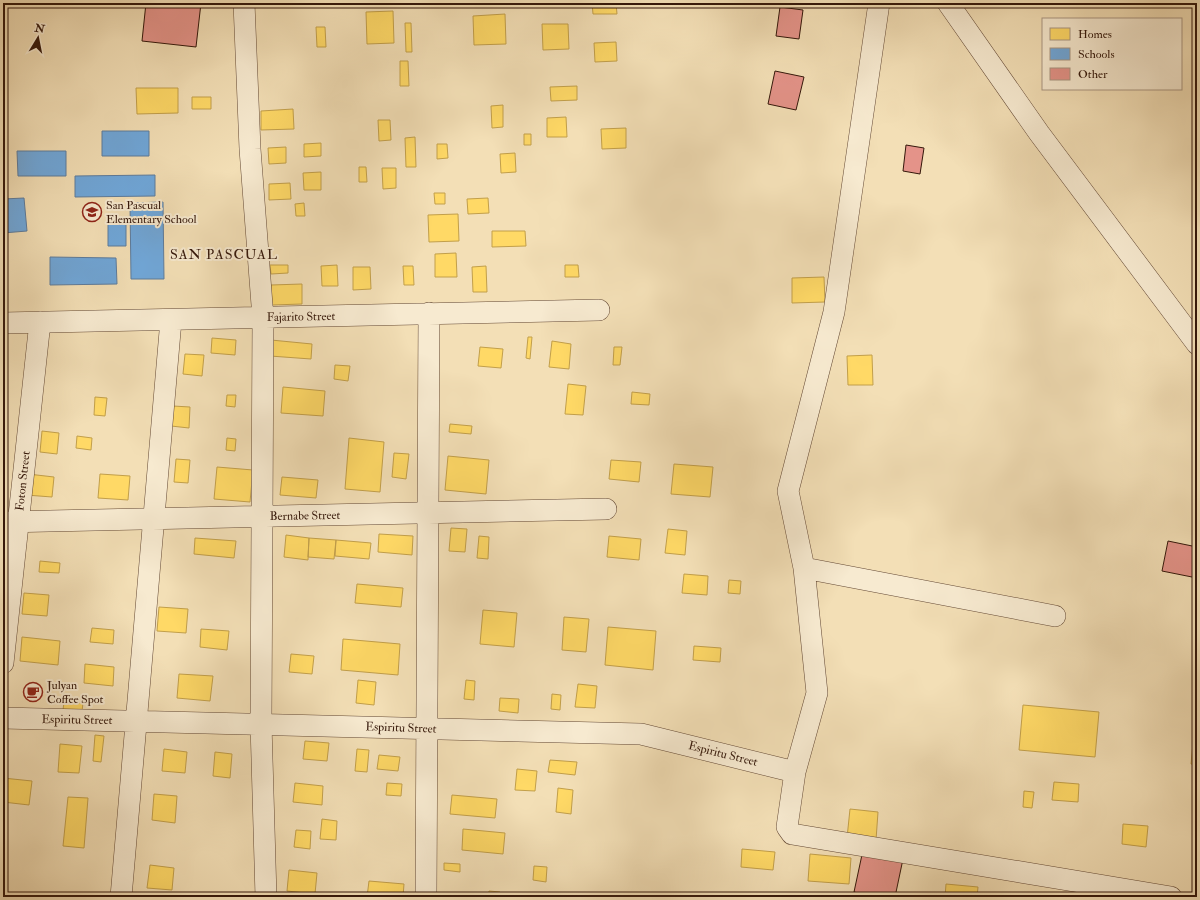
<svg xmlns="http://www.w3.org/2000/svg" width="1200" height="900" font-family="'IM FELL Double Pica',serif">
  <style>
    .homes { fill: #ffd966; stroke: #c29f4a }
    .schools { fill: #6fa8dc; stroke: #5d7c9d }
    .building { fill: #e49389; stroke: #34170a }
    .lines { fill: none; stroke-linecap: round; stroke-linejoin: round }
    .minor-casing { stroke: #644935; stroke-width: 22 }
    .minor { stroke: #f7ead0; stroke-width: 21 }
    .labels { text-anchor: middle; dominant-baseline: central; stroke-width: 4; stroke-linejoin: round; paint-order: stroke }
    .poi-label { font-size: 12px; fill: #34170a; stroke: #f7ead0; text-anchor: start }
    .street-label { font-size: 12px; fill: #34170a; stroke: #f7ead0 }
    .quarter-label { font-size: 14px; letter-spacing: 1px; fill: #34170a; stroke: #f7ead0 }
  </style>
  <rect width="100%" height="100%" fill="#f3dfb6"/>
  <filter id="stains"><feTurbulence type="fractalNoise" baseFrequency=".005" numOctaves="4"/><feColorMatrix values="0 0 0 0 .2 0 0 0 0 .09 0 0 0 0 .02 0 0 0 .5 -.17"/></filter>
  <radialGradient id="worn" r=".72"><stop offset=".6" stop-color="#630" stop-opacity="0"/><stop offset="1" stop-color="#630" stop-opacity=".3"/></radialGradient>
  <!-- homes -->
  <path class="homes" d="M328 3H343V6H328Z
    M592 3H616L617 14H593Z
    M393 11 394 43 367 44 366 12Z
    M505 14 506 44 474 45 473 16Z
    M405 23H411L412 52H406Z
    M542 24H568L569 49 543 50Z
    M316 27H325L326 47H317Z
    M616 42 617 61 595 62 594 43Z
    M400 61H408L409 86H400Z
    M577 86V100L551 101 550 87Z
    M136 88H178V113L137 114Z
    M192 97H211V109H192Z
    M503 105V127L492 128 491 106Z
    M293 109 294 129 261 130V111Z
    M566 117 567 137H547V118Z
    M378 120H390L391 140 379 141Z
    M626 128V148L602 149 601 129Z
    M524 134H531V145H524Z
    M415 137 416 167H406L405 138Z
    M321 143V156L304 157V144Z
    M437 144H447L448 158 437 159Z
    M286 147V163L269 164 268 148Z
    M515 153 516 172 501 173 500 154Z
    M359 167H366L367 182H359Z
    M382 168H396V188L383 189Z
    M321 172V190H304L303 173Z
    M290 183 291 199 269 200V184Z
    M434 193H445V204H435Z
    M488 198 489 213 468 214 467 199Z
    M304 203 305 216H296L295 204Z
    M458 214 459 241 429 242 428 215Z
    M492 231H525L526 246 492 247Z
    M456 253 457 277H435V254Z
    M270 265H288V273L271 274Z
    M337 265 338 286H322L321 266Z
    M565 265H578L579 277H565Z
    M403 266H413L414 285H404Z
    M486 266 487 292H473L472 267Z
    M353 267H370L371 289 353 290Z
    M824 277 825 302 792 303V278Z
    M302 284V304L272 305 271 285Z
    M528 337H532L530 359 526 358Z
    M212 338 236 340 235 355 211 353Z
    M271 340 312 344 311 359 270 356Z
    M552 341 571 344 569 369 549 367Z
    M480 347 503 349 501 368 478 366Z
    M614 347H622L620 365H613Z
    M185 354 204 355 202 376 183 374Z
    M872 355 873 385H848L847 356Z
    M335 365 350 366 348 381 334 379Z
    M568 384 586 386 583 415 565 414Z
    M283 387 325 391 323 416 281 413Z
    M632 392 650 394 649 405 631 404Z
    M227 395H236L235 407 226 406Z
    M95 397 107 398 105 416 94 415Z
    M173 406 190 407 189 428 171 426Z
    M450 424 472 426 471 434 449 432Z
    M42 431 59 433 57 454 40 452Z
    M77 436 92 438 91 450 76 448Z
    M227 438 236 439 235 451 226 450Z
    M349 438 384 442 380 492 345 489Z
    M394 453 409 454 406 479 392 477Z
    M448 456 489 460 486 494 445 490Z
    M176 459 190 460 188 483 174 482Z
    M611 460 641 462 639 482 609 479Z
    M674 464 713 467 710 497 671 494Z
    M217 467 253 470 250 502 214 499Z
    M28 474 54 477 52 497 26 495Z
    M100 474 130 476 128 500 98 498Z
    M282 477 318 480 316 498 280 495Z
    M451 528 467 529 465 552 449 551Z
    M668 529 687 531 685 555 665 553Z
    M379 534 413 536 412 555 378 552Z
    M286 535 309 538 308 560 284 557Z
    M479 536 489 537 488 559 477 558Z
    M609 536 641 539 639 560 607 557Z
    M195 538 236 541 234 558 194 554Z
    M309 538 336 540 334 559 308 557Z
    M336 540 371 543 369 559 335 556Z
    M40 561 60 563 59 573 39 572Z
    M684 574 708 576 707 595 682 593Z
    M729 580 741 581 740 594 728 593Z
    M357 584 403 588 401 607 355 603Z
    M24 593 49 595 47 616 22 614Z
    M159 607 188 609 186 633 157 631Z
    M483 610 517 613 514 647 480 644Z
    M564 617 589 619 586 652 562 650Z
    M608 627 656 631 653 670 605 665Z
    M92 628 114 630 113 644 90 642Z
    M201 629 229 631 227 650 200 647Z
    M22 637 60 641 58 665 20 661Z
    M343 639 400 644 398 675 341 670Z
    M694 646 721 648 720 662 693 660Z
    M291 654 314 656 312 674 289 672Z
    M85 664 114 667 113 686 84 683Z
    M179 674 213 676 210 701 177 698Z
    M358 680 376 682 374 705 356 703Z
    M466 680 475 681 474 700 464 699Z
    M578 684 597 686 595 708 575 707Z
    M552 694 561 695 560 710 551 709Z
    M500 698 519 699 518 713 499 711Z
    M64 702 83 703 82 711 63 710Z
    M1023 705 1099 712 1095 757 1019 750Z
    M1194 733H1197V765L1191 764Z
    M95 735 104 736 101 762 93 761Z
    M305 741 329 743 327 761 303 759Z
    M60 744 82 746 79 773 58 772Z
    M164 749 187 752 185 773 162 771Z
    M357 749 369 750 367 772 355 771Z
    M215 752 232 754 230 778 213 776Z
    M379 755 400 757 398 771 377 769Z
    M550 760 577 762 575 775 548 772Z
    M517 769 537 771 535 791 515 790Z
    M3 778 32 781 29 805 3 802Z
    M1054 782 1079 784 1078 802 1052 800Z
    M295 783 323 786 322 805 293 802Z
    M387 783 402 784 401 796 386 795Z
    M558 788 573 790 571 814 556 812Z
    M1024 791 1034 792 1032 808 1023 807Z
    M154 794 177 796 175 823 152 820Z
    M452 795 497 799 495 818 450 814Z
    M68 797 88 798 84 848 63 846Z
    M850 809 878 812 876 840 847 838Z
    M322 819 337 821 336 840 320 839Z
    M1123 824 1148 826 1146 847 1122 844Z
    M463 829 505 833 503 854 462 850Z
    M296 830 311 831 310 849 294 847Z
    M742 849 775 852 773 870 741 867Z
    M810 854 851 858 849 884 808 881Z
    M444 863 460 864V872L444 870Z
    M150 865 174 868 172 890 147 888Z
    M534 866 547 867 546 882 533 880Z
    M289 870 317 873 315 894 287 891Z
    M369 881 404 884 403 897H367Z
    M946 884 978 887 977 897H945Z
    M489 891 500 892V897H488Z
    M63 894 79 895 78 897H62Z"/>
  <!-- schools -->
  <path class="schools" d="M102 131H149V156H102Z
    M17 151H66V176H18Z
    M155 175V196L75 197V176Z
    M24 198 27 231 3 233V199Z
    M163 202 164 279H131L130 203Z
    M108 221H126V246H108Z
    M50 257 116 258 117 284 50 285Z"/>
  <!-- building -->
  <path class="building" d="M146 3H201L196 47 142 41Z
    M780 7 803 10 799 39 776 36Z
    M775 71 804 77 796 110 768 104Z
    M906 145 924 148 920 174 903 171Z
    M1168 541 1197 547V578L1162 571Z
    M863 850 903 859 895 897H875L854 892Z"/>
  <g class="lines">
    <defs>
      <path id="minor" d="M244 3 250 149 263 318 261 724 266 897
        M879 3 834 312 788 491 804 568 817 693 795 772 787 827 792 834 1171 897
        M948 3 1039 133 1197 344
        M3 323 599 310
        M3 522 606 509
        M804 568 1055 616
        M3 663 40 322
        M3 718 641 734 795 772
        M121 897 171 320
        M426 897 429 313"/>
    </defs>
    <!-- minor casing -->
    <use href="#minor" class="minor-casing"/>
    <!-- minor -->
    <use href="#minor" class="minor"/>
  </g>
  <!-- icons -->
  <defs>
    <symbol id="school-ring" viewBox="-11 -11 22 22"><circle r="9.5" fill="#f7ead0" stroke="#8f2418" stroke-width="1.5"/><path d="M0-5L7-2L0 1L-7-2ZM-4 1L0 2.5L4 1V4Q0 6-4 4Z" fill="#8f2418"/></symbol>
    <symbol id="cafe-ring" viewBox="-11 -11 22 22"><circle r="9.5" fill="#f7ead0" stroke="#8f2418" stroke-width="1.5"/><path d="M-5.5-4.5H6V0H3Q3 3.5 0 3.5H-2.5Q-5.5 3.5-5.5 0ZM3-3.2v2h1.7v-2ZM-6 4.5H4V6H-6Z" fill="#8f2418"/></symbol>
  </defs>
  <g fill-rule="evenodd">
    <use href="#school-ring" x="81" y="201" width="22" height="22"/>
    <use href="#cafe-ring" x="22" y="681" width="22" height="22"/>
  </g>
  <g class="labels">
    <!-- poi labels -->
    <g class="poi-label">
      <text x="106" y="205">San Pascual<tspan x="106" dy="14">Elementary School</tspan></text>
      <text x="47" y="685">Julyan<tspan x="47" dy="14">Coffee Spot</tspan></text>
    </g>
    <!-- street labels -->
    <g class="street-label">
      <text transform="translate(301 317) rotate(-1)">Fajarito Street</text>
      <text transform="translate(23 481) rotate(-84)">Foton Street</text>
      <text transform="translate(305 516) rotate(-1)">Bernabe Street</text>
      <text transform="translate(77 720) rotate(1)">Espiritu Street</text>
      <text transform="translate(401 728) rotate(2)">Espiritu Street</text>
      <text transform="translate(723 754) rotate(14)">Espiritu Street</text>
    </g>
    <!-- quarter labels -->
    <g class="quarter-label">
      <text x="224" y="254">SAN PASCUAL</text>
    </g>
  </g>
  <!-- margin -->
  <rect width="1200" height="900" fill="none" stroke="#f3dfb6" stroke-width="16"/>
  <rect x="4" y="4" width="1192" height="892" fill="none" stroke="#34170a" stroke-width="2"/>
  <rect x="8" y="8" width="1184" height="884" fill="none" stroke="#34170a"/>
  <!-- legend -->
  <rect x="1042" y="18" width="140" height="72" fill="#f7ead0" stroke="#a99681"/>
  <rect x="1050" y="28" width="20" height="12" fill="#ffd966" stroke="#a99681"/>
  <text x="1078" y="38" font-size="12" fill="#34170a">Homes</text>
  <rect x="1050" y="48" width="20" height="12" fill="#6fa8dc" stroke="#a99681"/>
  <text x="1078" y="58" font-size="12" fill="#34170a">Schools</text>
  <rect x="1050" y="68" width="20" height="12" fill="#e49389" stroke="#a99681"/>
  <text x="1078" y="78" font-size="12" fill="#34170a">Other</text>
  <!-- north arrow -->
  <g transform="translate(38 38) rotate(10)" stroke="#f7ead0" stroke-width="3" paint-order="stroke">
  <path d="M0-3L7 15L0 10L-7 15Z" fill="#34170a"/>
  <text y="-6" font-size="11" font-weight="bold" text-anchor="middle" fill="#34170a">N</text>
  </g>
  <rect width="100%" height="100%" filter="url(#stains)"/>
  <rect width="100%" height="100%" fill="url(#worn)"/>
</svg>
